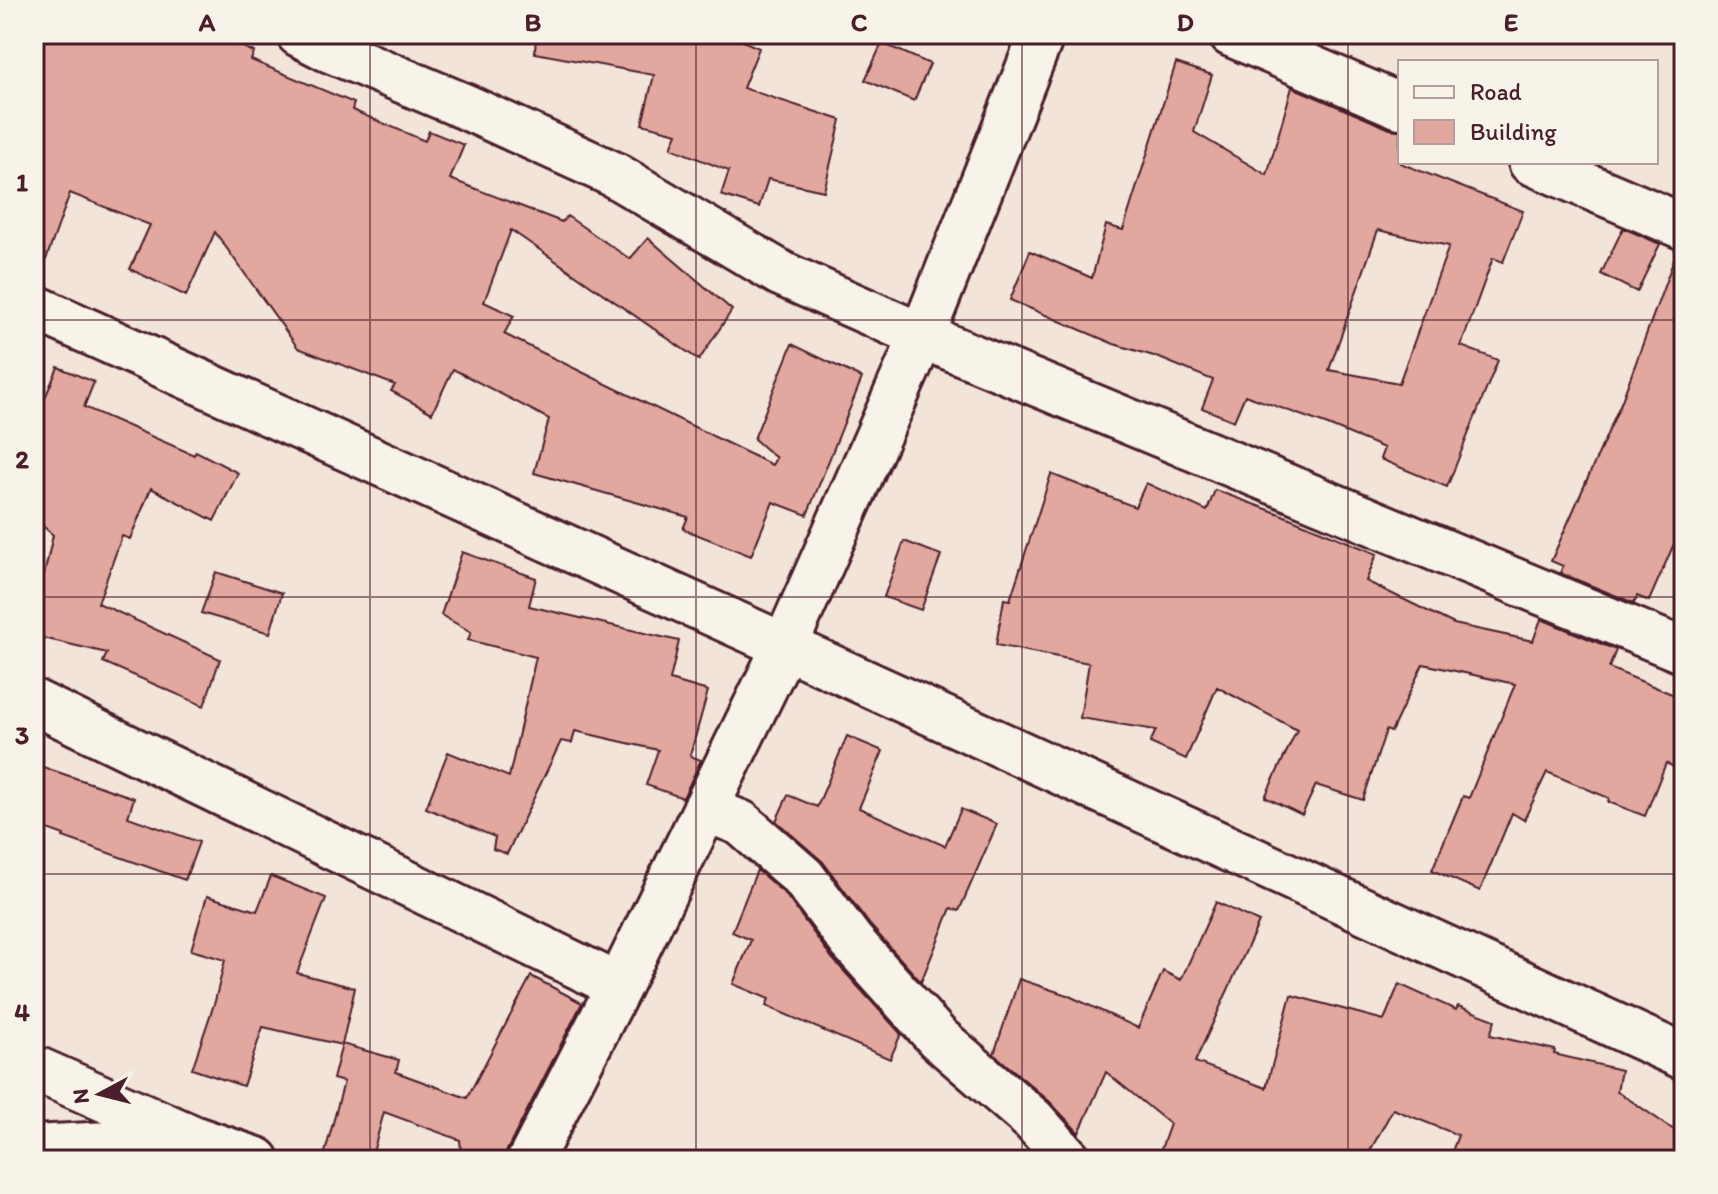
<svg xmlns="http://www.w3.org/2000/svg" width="1718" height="1194" font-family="Itim,sans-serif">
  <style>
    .building { fill: #e2a89f; stroke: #4a1f2b; stroke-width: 2; fill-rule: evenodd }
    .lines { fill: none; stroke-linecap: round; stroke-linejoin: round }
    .minor-casing { stroke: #4a1f2b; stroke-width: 50 }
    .minor { stroke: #f7f3e8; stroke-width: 44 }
    .grid { fill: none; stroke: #4a1f2b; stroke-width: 2; stroke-opacity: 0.55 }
    .neatline { fill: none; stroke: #4a1f2b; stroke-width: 3 }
    .grid-label { font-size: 26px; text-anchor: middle; font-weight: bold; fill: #4a1f2b }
  </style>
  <rect width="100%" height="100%" fill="#f3e4d9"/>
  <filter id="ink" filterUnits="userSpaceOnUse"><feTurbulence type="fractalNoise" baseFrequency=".0125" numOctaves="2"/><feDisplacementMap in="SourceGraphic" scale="16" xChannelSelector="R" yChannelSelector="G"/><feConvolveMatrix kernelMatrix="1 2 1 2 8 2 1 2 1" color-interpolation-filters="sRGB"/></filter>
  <g filter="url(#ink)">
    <!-- building -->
    <path class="building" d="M34 34H215L254 52 251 60 354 103 352 110 425 141 429 131 464 145 450 179 562 222 567 216 630 259 648 238 732 310 699 360 511 230 484 302 514 316 504 334 772 465 776 458 754 439 792 344 862 378 807 515 773 502 751 556 683 529 688 517 534 473 549 419 453 369 432 413 391 391 395 385 298 348 215 232 186 296 130 269 150 225 70 193 39 279 34 278Z
      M536 34H727L759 48 743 88 841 120 824 191 768 179 759 207 721 195 729 171 671 148 677 133 642 124 654 75 535 53Z
      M882 43 930 64 914 101 865 80Z
      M1176 63 1212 75 1194 132 1267 175 1292 87 1390 129 1400 130V163L1523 211 1503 262 1493 258 1461 346 1498 360 1447 487 1380 459 1384 448 1328 425 1245 395 1234 421 1202 408 1213 380 1157 357 1114 344 1010 300 1030 251 1092 278 1106 225 1123 230ZM1378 230 1449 246 1399 383 1329 370Z
      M1623 228 1660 244 1637 292 1601 274Z
      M1677 251H1684V521L1649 601 1637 596 1634 603 1560 573 1563 566 1551 561 1621 403Z
      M58 367 94 382 84 407 194 455 196 451 238 473 214 521 151 488 130 539 122 536 98 603 220 659 204 706 103 662 107 653 34 636V620L53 535 34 518V424Z
      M1051 474 1135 507 1146 483 1207 511 1215 490 1280 514 1377 554 1366 581 1454 624 1533 641 1541 619 1616 650 1609 668 1684 699V772L1666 763 1645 816 1608 802 1609 798 1547 772 1524 820 1512 813 1480 891 1432 870 1463 796 1469 798 1515 684 1423 664 1391 732 1386 730 1363 800 1316 785 1302 815 1265 797 1297 730 1217 687 1186 759 1150 743 1156 730 1080 718 1089 663 996 645 1004 599 1010 600Z
      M904 541 941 555 921 610 884 597Z
      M462 552 536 578 529 606 679 641 670 680 708 691 690 756 701 760 683 798 646 785 658 750 575 731 572 743 561 741 507 854 493 849 495 837 426 808 448 752 509 777 536 657 468 640 471 632 441 615Z
      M216 572 282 593 270 633 201 613Z
      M847 736 883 751 859 808 945 846 961 809 997 824 959 911 951 908 921 982 870 925 823 862 776 821 788 795 817 807Z
      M34 764 134 798 128 817 199 842 185 880 63 837 64 835 34 824Z
      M757 870 785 894 832 958 901 1034 890 1059 766 1006 769 999 733 984 751 940 732 932Z
      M271 876 326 898 297 973 355 988 342 1045 263 1027 243 1086 192 1069 215 1001 225 960 191 950 207 896 257 911Z
      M1216 902 1259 922 1195 1062 1266 1088 1291 995 1384 1020 1399 984 1456 1010 1458 1006 1495 1020 1490 1035 1555 1050 1554 1054 1621 1070 1617 1091 1684 1137V1160H1449L1458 1135 1393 1109 1365 1160H1157L1170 1124 1106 1072 1079 1133 1049 1101 994 1054 1019 979 1067 995 1138 1028 1163 971 1181 980Z
      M531 976 582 1003 502 1160H462L460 1140 384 1112 371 1160H323L344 1082 333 1079 342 1044 399 1060 396 1072 467 1098Z"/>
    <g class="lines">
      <defs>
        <path id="minor" d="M299 34 328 49 466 107 613 174 782 274 922 336 1684 651
          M1231 34 1400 106
          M1531 162 1684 227
          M34 307 785 646 1684 1057
          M34 702 619 986
          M705 809 741 823 803 877 851 941 938 1038 1033 1120 1069 1160
          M34 1068 195 1139 257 1160
          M34 1148 184 1140
          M530 1160 619 986 785 646 922 336 1042 34"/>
      </defs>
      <!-- minor casing -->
      <use href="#minor" class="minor-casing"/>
      <!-- minor -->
      <use href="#minor" class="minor"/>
    </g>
  </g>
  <!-- grid -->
  <path class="grid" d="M370 34V1160M696 34V1160M1022 34V1160M1348 34V1160M34 320H1684M34 597H1684M34 874H1684"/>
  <!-- margin -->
  <rect width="1718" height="1194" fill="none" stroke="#f7f3e8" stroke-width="88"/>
  <!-- legend -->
  <rect x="1398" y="60" width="260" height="104" fill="#f7f3e8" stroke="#b29e9c" stroke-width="2"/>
  <rect x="1414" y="86" width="40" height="12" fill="#f7f3e8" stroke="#b29e9c" stroke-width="2"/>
  <text x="1470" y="100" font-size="24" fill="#4a1f2b">Road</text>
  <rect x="1414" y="120" width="40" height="24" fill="#e2a89f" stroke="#b29e9c" stroke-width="2"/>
  <text x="1470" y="140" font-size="24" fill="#4a1f2b">Building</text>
  <!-- north arrow -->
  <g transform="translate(100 1094) rotate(263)" stroke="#f7f3e8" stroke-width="6" paint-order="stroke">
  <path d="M0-6L14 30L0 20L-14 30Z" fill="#4a1f2b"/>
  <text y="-12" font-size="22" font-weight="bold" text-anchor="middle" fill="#4a1f2b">N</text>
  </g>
  <rect x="44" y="44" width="1630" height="1106" class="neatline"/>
  <g class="grid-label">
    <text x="207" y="31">A</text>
    <text x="533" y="31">B</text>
    <text x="859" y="31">C</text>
    <text x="1185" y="31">D</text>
    <text x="1511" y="31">E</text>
    <text x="22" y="191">1</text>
    <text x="22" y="468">2</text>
    <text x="22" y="744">3</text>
    <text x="22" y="1021">4</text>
  </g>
</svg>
